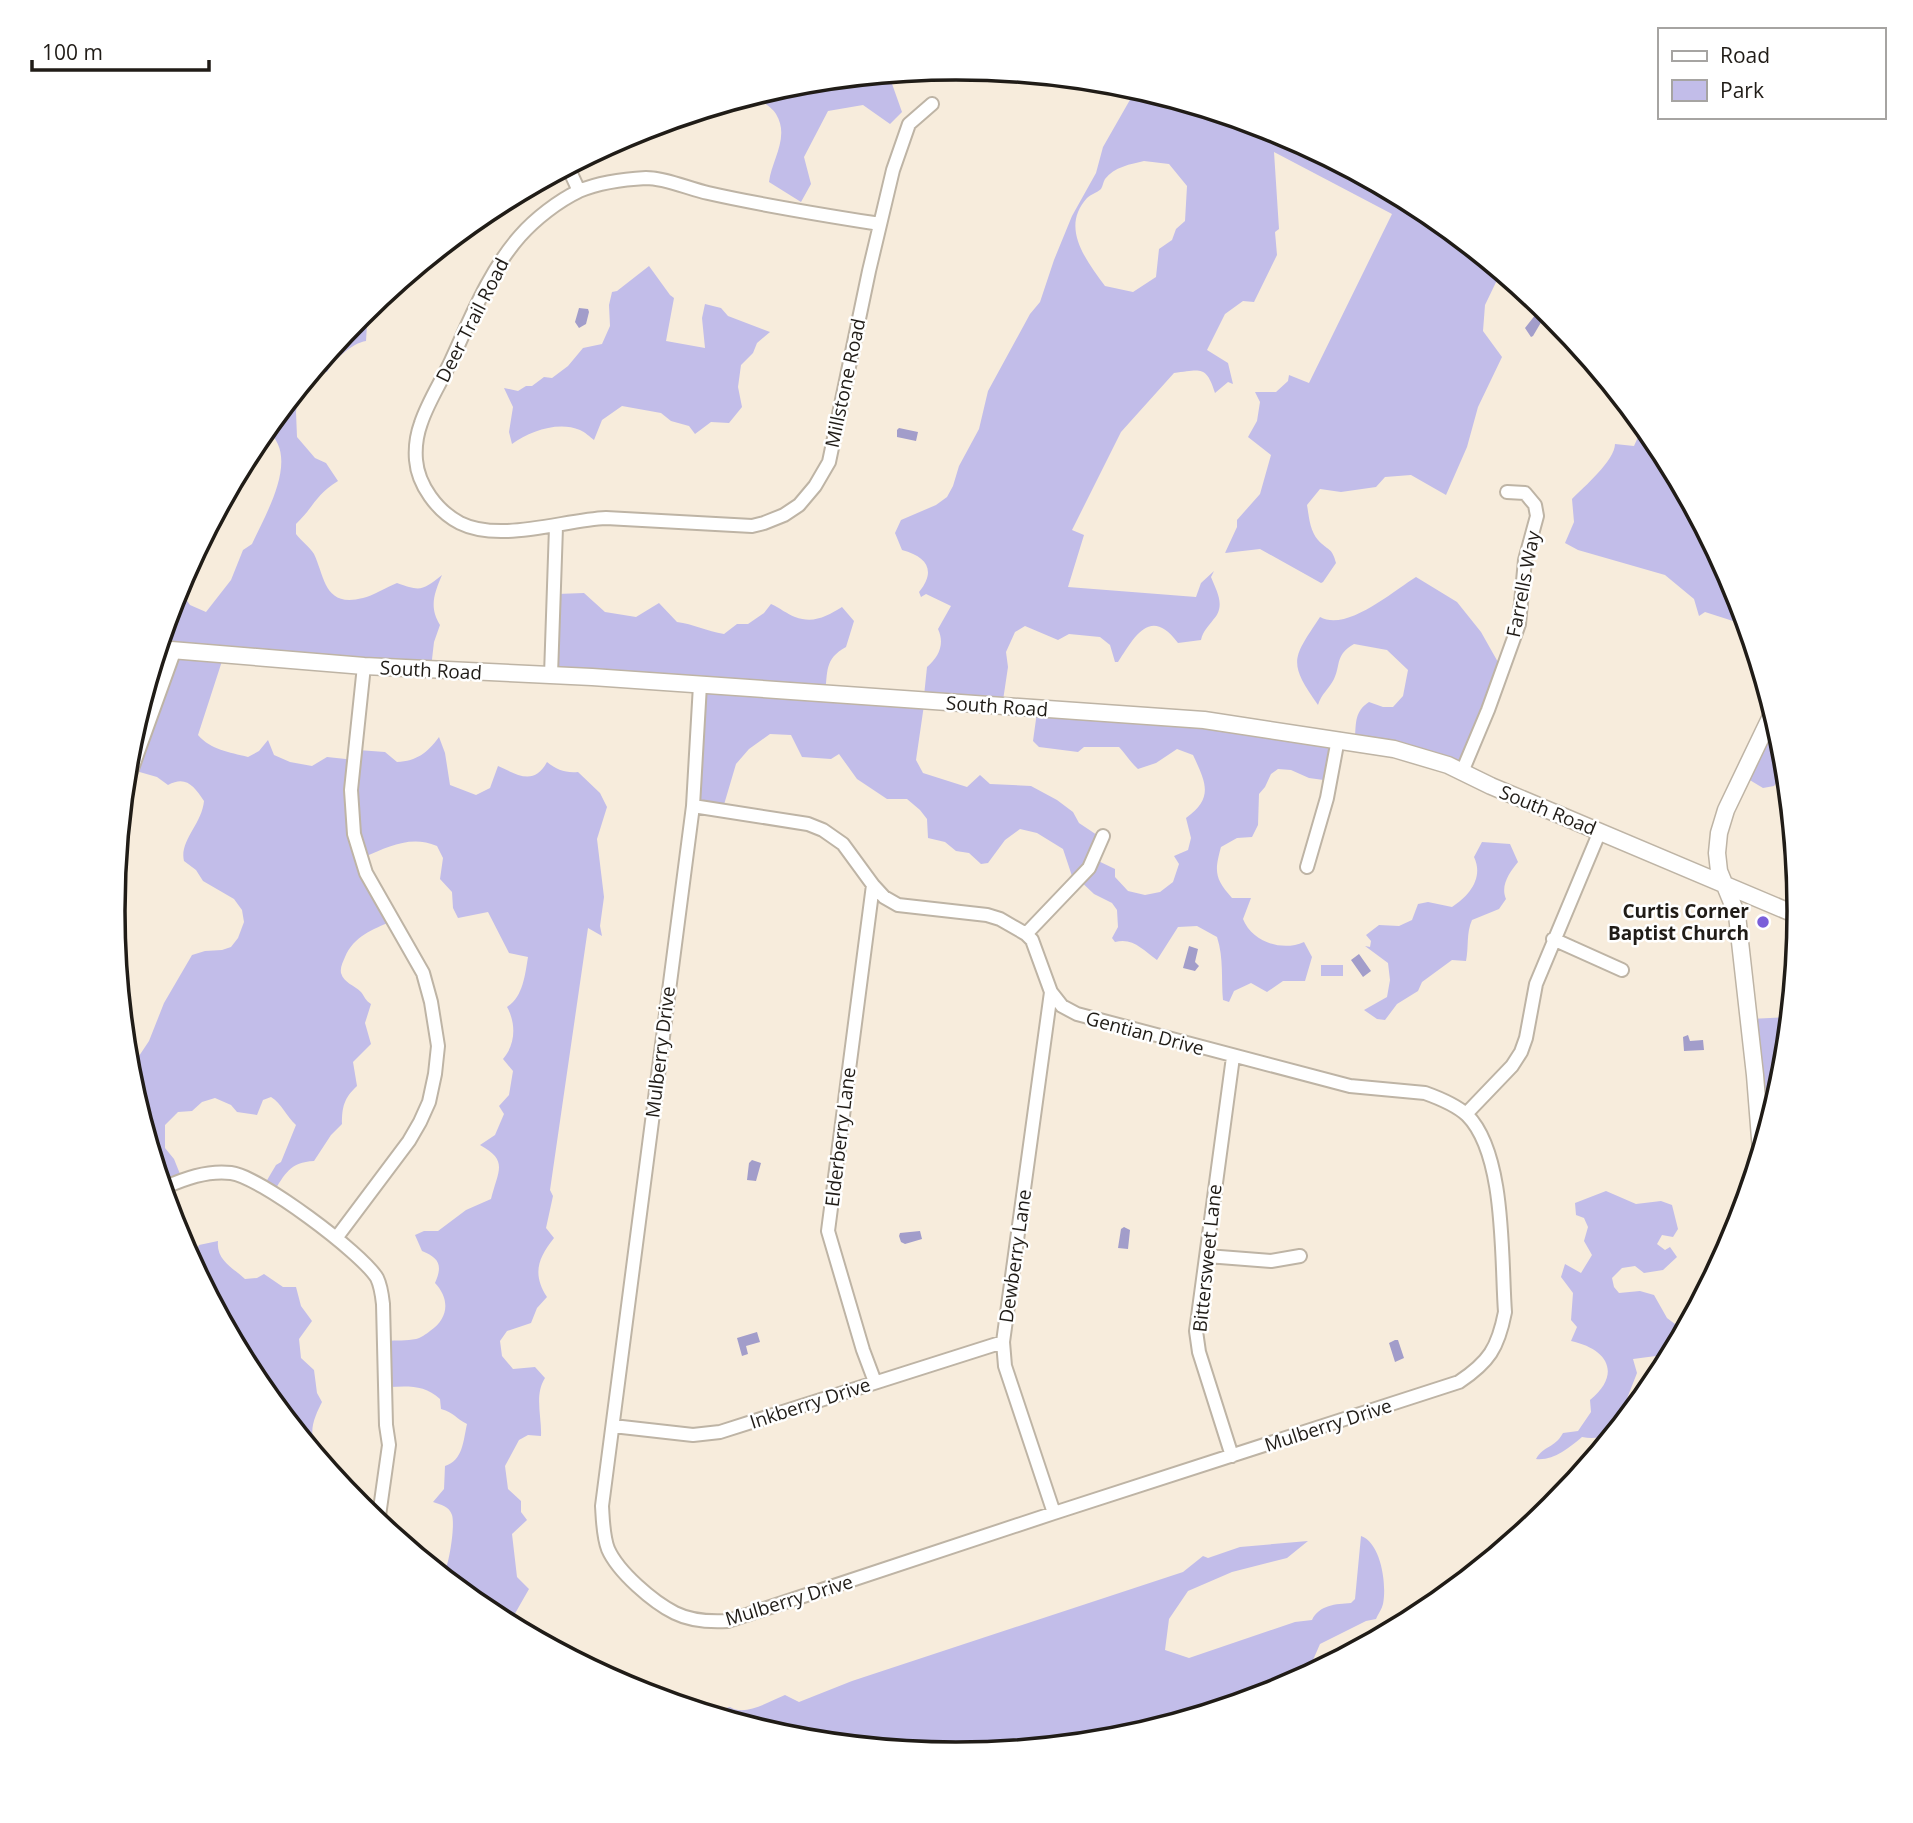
<svg xmlns="http://www.w3.org/2000/svg" width="1913" height="1823" font-family="'Open Sans',sans-serif">
  <style>
    .green { fill: #c2bde9; fill-rule: evenodd }
    .water { fill: #a29dca }
    .lines { fill: none; stroke-linecap: round; stroke-linejoin: round }
    .minor-casing { stroke: #beb4a5; stroke-width: 16 }
    .tertiary-casing { stroke: #beb4a5; stroke-width: 19 }
    .minor { stroke: #fff; stroke-width: 12 }
    .tertiary { stroke: #fff; stroke-width: 16 }
    .poi-dot { fill: #7a5ed9; stroke: #fff; stroke-width: 2.5 }
    .labels { text-anchor: middle; dominant-baseline: central; stroke-width: 5; stroke-linejoin: round; paint-order: stroke }
    .street-label { font-size: 19px; fill: #201c17; stroke: #fff }
    .poi-label { font-size: 19px; font-weight: bold; fill: #201c17; stroke: #fff; text-anchor: end }
    .rim { fill: none; stroke: #201c17; stroke-width: 3.5 }
  </style>
  <rect width="100%" height="100%" fill="#f7ecdc"/>
  <!-- green -->
  <path class="green" d="M881 76 891 81 902 112 890 124 863 105 828 111 804 157 811 184 801 202 769 182C772 159 790 137 776 114 772 107 761 101 755 96L792 84Z
    M1100 82 1121 85 1280 133 1425 211 1506 277 1498 278 1485 305 1483 331 1502 357 1478 407 1467 447 1446 495 1411 475 1385 477 1376 487 1341 492 1320 489 1307 505C1309 517 1310 531 1318 540 1328 551 1332 547 1336 563L1323 582 1321 583 1260 549 1225 553 1237 527V520L1260 494 1271 455 1248 437 1257 421 1260 402 1255 392H1276L1288 381 1289 375 1309 383 1392 214 1274 152 1279 229 1275 232 1277 255 1254 302 1243 301 1225 314 1207 350 1228 363 1233 384 1228 382 1215 393C1206 365 1201 370 1174 373L1121 432 1072 530 1084 535 1068 587 1196 597 1201 583 1214 571 1211 577C1217 592 1226 606 1213 620 1208 627 1203 631 1201 640L1178 643C1150 605 1134 638 1118 662H1115L1110 645 1100 637 1069 634 1058 640 1025 626 1015 632 1006 652 1008 667 1002 707 924 696 927 667C939 657 945 644 938 629L951 606 926 594 921 597 919 592C936 571 928 557 902 550L895 533 901 520 936 505 947 497 953 486 959 466 979 429 988 391 1030 314 1040 302 1054 260 1072 216 1096 173 1103 147 1131 98ZM1144 161 1169 164 1187 186 1185 221 1176 229 1172 240 1159 249 1156 277 1133 292 1105 286C1086 260 1060 228 1087 198 1091 194 1097 193 1101 189 1103 186 1103 182 1105 179 1114 167 1131 164 1144 161Z
    M649 266 670 295 674 298 666 341 705 348 702 318 705 304 721 308 728 316 770 332 757 343 753 353 741 365 738 387 742 407 729 423 711 422 695 434 689 426 671 421 661 413 622 406 602 420 594 440C590 437 585 432 580 430 558 421 530 431 512 444L509 432 513 407 504 388 518 391 526 386H532L544 377 552 378 568 366 583 348 602 344 610 326 609 305 612 292 617 291Z
    M368 308 366 341C352 343 334 360 327 372H320L306 382 361 315Z
    M299 390 296 412 297 437 315 458 326 463 338 481C316 494 313 508 296 524V534C301 541 310 547 314 554 325 577 324 608 363 598 372 596 387 587 397 583 421 592 423 590 442 575 434 594 429 607 440 625L434 642 431 668 223 658 198 735C211 750 229 752 248 757L259 751 268 740 274 755 290 762 312 766 327 757 355 760 358 750 385 752 397 762C417 761 427 753 439 737L445 753 450 785 476 795 490 788 498 766C518 775 534 786 547 762 557 770 565 773 578 772L600 793 607 807 597 839 604 897 600 926 602 936 588 928 550 1190 553 1196 546 1228 554 1238C538 1258 532 1274 547 1297L537 1308 531 1323 507 1331 500 1341 502 1356 513 1369 535 1367 545 1378C534 1395 542 1417 541 1436L528 1435 519 1440 505 1466 508 1489 521 1501V1512L527 1520 512 1534 517 1577 529 1589 509 1624 488 1612 425 1561 430 1559 446 1568C450 1558 455 1525 452 1515 449 1506 441 1505 433 1502L444 1489 445 1466C463 1460 463 1442 467 1424 455 1418 455 1413 441 1409L440 1399C425 1385 409 1386 389 1387L387 1341C396 1340 407 1341 416 1339 421 1338 426 1334 430 1331 449 1318 450 1299 435 1283 443 1265 439 1258 422 1251L415 1235 424 1231H438L466 1210 491 1199C498 1170 509 1161 480 1145L495 1135 504 1114 499 1106 509 1095 513 1071 503 1059C516 1044 516 1023 507 1007 523 997 525 975 528 957L509 953 488 912 458 918 453 908 452 892 440 879 443 858 437 846C410 835 389 847 364 857L392 921C372 930 354 936 345 957 343 962 340 967 341 973 344 983 354 985 361 992 365 997 365 1000 371 1004L365 1023 371 1044 353 1062 357 1086C344 1098 342 1107 342 1124L331 1135 314 1161C290 1162 285 1174 273 1193L263 1187 276 1165 281 1162 296 1125C286 1116 282 1104 271 1097L263 1100 257 1115 237 1112 231 1105 215 1098 202 1102 192 1111 178 1112 165 1125V1148L174 1159 182 1179 164 1190 129 1076V1071L149 1041 164 1003 192 955 205 951 222 950 231 947 238 938 244 922 242 910 234 899 203 881 196 870 184 861C179 841 202 824 204 801 194 786 186 775 168 785L157 777 136 771 125 795 130 747 178 588 190 605 206 612 231 580 243 550 252 544C265 515 302 455 266 430Z
    M1643 426 1658 443 1729 577 1730 584C1742 600 1739 604 1733 621L1705 612 1699 616 1694 599 1665 575 1578 550 1565 543 1574 522 1572 499C1584 487 1615 460 1615 444L1634 446Z
    M1416 577 1457 602 1481 632 1503 671 1464 772 1355 739C1356 722 1355 711 1369 702L1383 707H1393L1403 696 1408 670 1387 650 1354 644C1335 655 1341 664 1334 679 1329 689 1321 694 1318 705 1287 662 1293 658 1320 617 1347 632 1393 591 1416 577Z
    M584 593 605 612 636 617 659 603 677 622C693 624 707 631 724 634L737 624H748L764 613 771 604C780 608 787 614 795 617 814 624 827 616 842 607L854 621 846 647C824 659 828 672 825 694L924 705 916 760 923 773 967 787 980 775 990 784 1031 786 1057 800 1073 812 1079 823 1100 837 1092 858 1115 869V877L1128 891 1145 895 1160 892 1173 882 1179 864 1174 856 1188 850 1191 838 1186 818C1214 798 1206 783 1193 755L1177 749 1156 763 1138 769C1130 762 1126 754 1119 747H1084L1078 752 1039 747 1033 741 1037 712 1334 740 1331 781 1309 778 1291 770 1278 769 1271 774 1265 787 1259 794 1258 825 1252 837 1237 838 1221 847C1214 872 1215 879 1232 898H1251L1243 919C1252 942 1282 952 1304 942L1312 957 1305 981H1283L1267 992 1251 983 1234 991 1229 1002 1223 1000C1221 980 1224 958 1217 937L1197 926 1178 927 1157 960C1143 950 1133 937 1115 942L1112 938 1118 927 1117 910 1112 903 1094 894 1076 877 1073 879 1063 849 1037 833 1020 829 1005 840 988 863 981 864 969 853 956 851 945 842 928 838 927 819 920 810 907 799H887L857 779 839 754 831 759 802 757 791 735 770 734 749 749 736 764 723 808 698 806 702 687 555 677 557 594Z
    M1773 713C1781 738 1793 763 1774 786L1763 788 1743 776Z
    M1482 842 1510 844 1518 862C1510 872 1500 885 1506 899L1499 909 1472 920C1466 933 1469 947 1466 961L1452 960 1422 982 1418 991 1397 1004 1385 1020 1377 1019 1364 1010 1387 997 1390 980 1388 963 1365 946 1370 947 1371 941 1366 935 1379 925 1399 926 1412 920 1418 904 1428 902 1452 907C1469 896 1484 878 1474 857Z
    M1321 965H1343V976H1321Z
    M1789 1017 1783 1076 1776 1101 1759 1103 1750 1019Z
    M1606 1191 1636 1204 1661 1201 1672 1205 1678 1229 1673 1237 1662 1235 1657 1244 1665 1250 1670 1247 1677 1257 1663 1270 1644 1273 1635 1266 1622 1268 1612 1278 1614 1287 1619 1293 1640 1291 1654 1295 1667 1318 1675 1324 1688 1323 1671 1354 1633 1359 1637 1373 1626 1401 1637 1405C1621 1425 1611 1442 1582 1437 1569 1448 1553 1461 1536 1459 1544 1445 1554 1449 1563 1433L1578 1431 1591 1412 1590 1400C1622 1374 1608 1349 1571 1341L1577 1327 1571 1320 1573 1293 1561 1277 1565 1264 1581 1273 1592 1255 1584 1241 1588 1227 1584 1218 1576 1215 1575 1203Z
    M218 1241C216 1260 232 1267 245 1279L257 1278 264 1274 283 1287H296L301 1306 312 1321 299 1339 301 1358 314 1370 317 1393 322 1402C317 1412 310 1426 313 1438 315 1445 318 1448 318 1456L255 1380 213 1301 216 1298 215 1289 204 1283 192 1262 199 1245Z
    M1361 1536C1381 1543 1387 1584 1383 1604 1382 1609 1378 1614 1376 1619L1366 1621 1320 1644 1306 1676 1279 1691 1121 1739 956 1755 792 1738 711 1714 717 1710 730 1707C745 1717 770 1701 785 1695L799 1702 852 1681 1183 1572 1203 1556 1208 1558 1240 1547 1308 1541 1287 1558 1232 1572 1188 1591 1169 1619 1165 1650 1189 1658 1295 1622 1312 1620C1319 1605 1336 1604 1351 1603L1355 1599Z"/>
  <!-- water -->
  <path class="water" d="M579 308 588 309 589 312 586 324 579 328 575 322Z
    M1536 314 1543 319 1533 336 1531 337 1525 328Z
    M899 428 918 432 916 441 897 437V430Z
    M1189 946 1198 949 1195 962 1199 966 1195 971 1183 968Z
    M1359 954 1371 971 1363 977 1351 960Z
    M1688 1035 1690 1041 1703 1040 1704 1050 1684 1051 1683 1037Z
    M752 1160 761 1163 756 1181 747 1180 749 1163Z
    M1124 1227 1130 1230 1128 1249 1118 1248 1121 1229Z
    M920 1231 922 1239 905 1244 901 1242 899 1236 900 1233Z
    M757 1332 760 1342 746 1346 748 1354 742 1356 737 1338Z
    M1395 1340H1398L1404 1358 1395 1362 1389 1343Z"/>
  <g class="lines">
    <defs>
      <path id="minor" d="M568 167 579 191
        M880 224C823 215 765 206 708 193 689 189 666 178 646 178 626 179 598 183 579 191 558 201 535 219 520 236 489 271 470 320 451 361 441 382 428 402 421 423 417 434 415 448 416 460 418 485 437 511 460 523 500 543 563 520 606 518L752 526 764 523 784 515 799 505 815 486 829 462 869 271 893 170 909 124 932 104
        M551 675 556 527
        M1462 772 1488 710 1519 624 1525 560 1537 516 1535 505 1525 493 1507 492
        M125 788 174 652
        M693 806 808 824 823 830 843 844 873 885 884 897 898 905 987 915 1000 919 1026 934 1032 940 1051 992 1062 1006 1077 1014 1350 1086 1425 1093C1439 1098 1456 1105 1467 1115 1506 1154 1501 1259 1505 1312 1498 1348 1489 1362 1459 1382L1054 1513 728 1621C711 1622 691 1621 675 1613 653 1602 618 1572 608 1549 603 1536 603 1521 602 1506L693 806 700 685
        M1307 867 1327 798 1338 739
        M873 885 828 1231 863 1350 875 1382
        M1026 934 1089 868 1103 836
        M1553 939 1622 970
        M1051 992 1003 1342 1005 1366 1054 1513
        M1466 1114 1512 1066 1521 1052 1526 1038 1536 984 1600 831
        M163 1188C184 1179 207 1170 231 1173 259 1176 362 1253 377 1278 381 1286 382 1295 383 1304L386 1425 389 1445 378 1523
        M337 1237 409 1141 420 1122 429 1102 435 1074 438 1046 431 1002 423 973 366 873 354 834 351 790 364 666
        M1207 1256 1271 1261 1300 1256
        M613 1426 693 1435 720 1432 1003 1342
        M1232 1456 1199 1352 1196 1331 1233 1057"/>
      <path id="tertiary" d="M159 649 364 666 592 677 1204 720 1394 749 1448 765 1491 786 1799 916
        M1761 1151 1755 1075 1737 915 1719 871 1717 853 1719 833 1726 810 1773 712"/>
    </defs>
    <!-- minor casing -->
    <use href="#minor" class="minor-casing"/>
    <!-- tertiary casing -->
    <use href="#tertiary" class="tertiary-casing"/>
    <!-- minor -->
    <use href="#minor" class="minor"/>
    <!-- tertiary -->
    <use href="#tertiary" class="tertiary"/>
  </g>
  <!-- markers -->
  <circle class="poi-dot" cx="1763" cy="922" r="7"/>
  <g class="labels">
    <!-- street labels -->
    <g class="street-label">
      <text transform="translate(472 320) rotate(-63)">Deer Trail Road</text>
      <text transform="translate(845 383) rotate(-78)">Millstone Road</text>
      <text transform="translate(1523 584) rotate(-79)">Farrells Way</text>
      <text transform="translate(431 670) rotate(3)">South Road</text>
      <text transform="translate(997 706) rotate(4)">South Road</text>
      <text transform="translate(1548 810) rotate(22)">South Road</text>
      <text transform="translate(1145 1033) rotate(15)">Gentian Drive</text>
      <text transform="translate(660 1052) rotate(-83)">Mulberry Drive</text>
      <text transform="translate(840 1137) rotate(-83)">Elderberry Lane</text>
      <text transform="translate(1015 1256) rotate(-82)">Dewberry Lane</text>
      <text transform="translate(1207 1258) rotate(-84)">Bittersweet Lane</text>
      <text transform="translate(810 1403) rotate(-18)">Inkberry Drive</text>
      <text transform="translate(1328 1425) rotate(-18)">Mulberry Drive</text>
      <text transform="translate(789 1600) rotate(-17)">Mulberry Drive</text>
    </g>
    <!-- poi labels -->
    <g class="poi-label">
      <text x="1749" y="911">Curtis Corner<tspan x="1749" dy="22">Baptist Church</tspan></text>
    </g>
  </g>
  <!-- crop -->
  <path d="M0 0H1913V1823H0ZM125 911a831 831 0 1 1 1662 0a831 831 0 1 1-1662 0Z" fill="#fff" fill-rule="evenodd"/>
  <path class="rim" d="M125 911a831 831 0 1 1 1662 0a831 831 0 1 1-1662 0Z"/>
  <!-- legend -->
  <rect x="1658" y="28" width="228" height="91" fill="#ffffff" stroke="#a6a4a2" stroke-width="2"/>
  <rect x="1672" y="51" width="35" height="10" fill="#ffffff" stroke="#a6a4a2" stroke-width="2"/>
  <text x="1720" y="63" font-size="21" fill="#201c17">Road</text>
  <rect x="1672" y="80" width="35" height="21" fill="#c2bde9" stroke="#a6a4a2" stroke-width="2"/>
  <text x="1720" y="98" font-size="21" fill="#201c17">Park</text>
  <!-- scale -->
  <path d="M32 60v10h177v-10" fill="none" stroke="#201c17" stroke-width="3.5"/>
  <text x="42" y="60" font-size="21" fill="#201c17" stroke="#ffffff" stroke-width="5" paint-order="stroke">100 m</text>
</svg>
